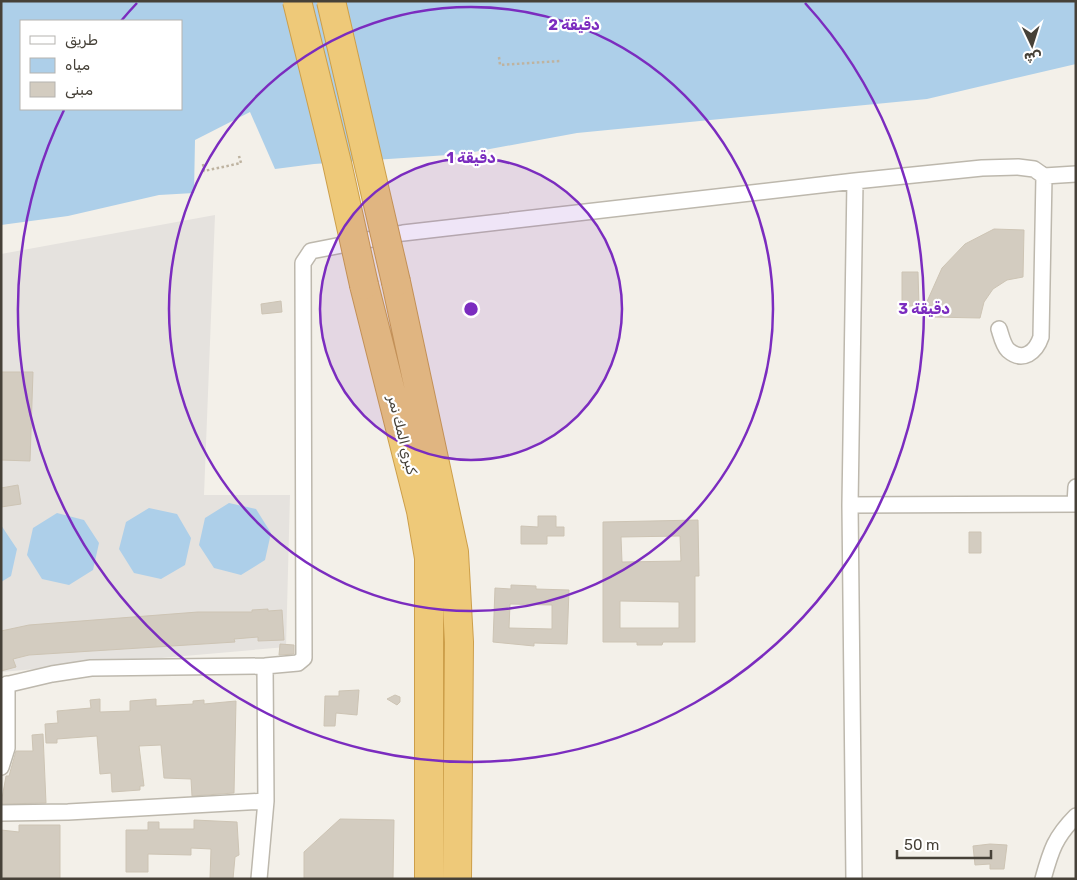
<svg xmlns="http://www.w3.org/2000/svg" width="1077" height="880" font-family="Rubik,'Noto Sans Arabic',sans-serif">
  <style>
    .industrial { fill: #e5e2de }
    .water { fill: #adcfe9; fill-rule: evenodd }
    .building { fill: #d3ccc0; stroke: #cdc4b4; fill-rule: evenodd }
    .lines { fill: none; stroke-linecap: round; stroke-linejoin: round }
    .street-casing { stroke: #bdb8ad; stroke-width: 18 }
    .highway-casing { stroke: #cd9f4a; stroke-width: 30 }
    .path { stroke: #beb3a0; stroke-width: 2.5; stroke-dasharray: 2.5 2.5; stroke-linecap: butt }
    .street { stroke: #fff; stroke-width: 15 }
    .highway { stroke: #eec979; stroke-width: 28 }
    .highway-bridge-casing { stroke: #cd9f4a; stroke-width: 30; stroke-linecap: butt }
    .highway-bridge { stroke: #eec979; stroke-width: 28 }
    .ring { fill: none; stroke: #7b2cbf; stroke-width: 2.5 }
    .labels { text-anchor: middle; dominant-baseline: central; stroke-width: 4.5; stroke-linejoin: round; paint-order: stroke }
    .street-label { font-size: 14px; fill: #464138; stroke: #fff }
    .centre { fill: #7b2cbf; stroke: #fff; stroke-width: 2.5 }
    .ring-label { font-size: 15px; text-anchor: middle; font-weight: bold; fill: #7b2cbf; stroke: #fff; stroke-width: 4.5; stroke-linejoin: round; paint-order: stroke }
  </style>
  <rect width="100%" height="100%" fill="#f3f0e9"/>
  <!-- industrial -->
  <path class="industrial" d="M215 215 204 495H290L286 647 1 672V254Z"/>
  <!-- water -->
  <path class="water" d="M1 1H1076V64L927 99 577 133 463 154 314 164 275 169 250 112 195 140 194 193 159 195 68 216 1 225ZM21 21H181V109H21Z
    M229 503 256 509 271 533 265 560 241 575 214 568 199 545 205 518Z
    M149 508 177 514 191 538 185 565 161 579 134 573 119 549 126 522Z
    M57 513 84 520 99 543 93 570 69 585 42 579 27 555 33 528Z
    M1 525 17 549 11 576 1 582Z"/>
  <!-- building -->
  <path class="building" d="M994 229 1024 230 1023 277 1007 280 993 289 984 302 980 318 932 317V306H925L942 268 965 244Z
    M902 272H918L919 306H902Z
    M281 301 282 312 262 314 261 304Z
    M1 372H33L30 461 1 460Z
    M18 485 21 504 1 507V488Z
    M538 516H556V527H564V536H547V544H521V526L538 527Z
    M698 520 699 576H695V642H663L662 645H637V642H603V522ZM680 536 681 561 622 562 621 537ZM620 601 679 602V628H620Z
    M969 532H981V553H969Z
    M511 585 536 586V589L569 590 567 644 534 643V646L493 642 495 588 511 589ZM510 604 552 605V629L509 628Z
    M268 609V611L282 610 284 640 258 641V637L234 639 235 642 29 655 13 659 16 667 1 671V631L29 625 198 612H252V610Z
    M280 644 294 645V654L279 655Z
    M359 690 357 715 336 713 335 726H324L325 696H339V691Z
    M395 695 400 697V702L397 705 387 699Z
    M100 699V712L130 711V701L156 699V706L193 704V701L204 700V704L236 701 234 793 192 796 191 779 164 778 161 745 139 746 144 786H140V790L112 792 111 773 100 774 97 736 57 739V743H46L45 724 58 723 57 711 91 708 90 700Z
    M43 734 46 803 1 804 6 776H9L16 751H33L32 735Z
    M340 819 394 820 393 879H304V852Z
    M194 820 237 822 239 855 235 857 233 879H210L211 849 191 848V855L148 854V872H126V830H148V822H159V829H194Z
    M19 825H60V879H1V830L19 832Z
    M990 844 1007 845 1004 869H990V864L975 865 973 846Z"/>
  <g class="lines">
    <defs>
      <path id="street" d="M999 329C1001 335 1003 345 1008 350 1023 363 1036 352 1041 337L1044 176
        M1075 504 1076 487
        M850 505 1076 504
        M1 686 52 674 91 668 265 666 298 663 304 658 303 263 311 251 403 233 855 181 982 168 1018 167 1034 169 1044 176 1076 174
        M1 767 7 748V684
        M1 813 68 812 266 801
        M259 879 266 801 265 666
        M854 879 850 505 855 181
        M1043 879C1051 850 1055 837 1076 816"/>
      <path id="highway" d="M396 282 454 552 459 642 457 879
        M364 285 421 511 429 558V879"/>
    </defs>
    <!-- street casing -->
    <use href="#street" class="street-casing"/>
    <!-- highway casing -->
    <use href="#highway" class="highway-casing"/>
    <!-- path -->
    <path class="path" d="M499 57 500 65 560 61
      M203 164 204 171 241 163 239 156"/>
    <!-- street -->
    <use href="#street" class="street"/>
    <!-- highway -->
    <use href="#highway" class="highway"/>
    <defs>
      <path id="highway-bridge" d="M297 1 337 163 364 285
        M331 1 396 282"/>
    </defs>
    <!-- highway-bridge casing -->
    <use href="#highway-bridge" class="highway-bridge-casing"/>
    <!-- highway-bridge -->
    <use href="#highway-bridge" class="highway-bridge"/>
  </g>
  <!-- distance rings -->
  <circle cx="471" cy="309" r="151" fill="#7b2cbf" fill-opacity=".12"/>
  <g class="ring">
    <circle cx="471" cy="309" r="151"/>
    <circle cx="471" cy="309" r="302"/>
    <path d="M121 21A453 453 0 0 1 137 3M805 3A453 453 0 1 1 64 110"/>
  </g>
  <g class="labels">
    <!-- street labels -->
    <g class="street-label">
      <text transform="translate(402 435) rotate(76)">كبري المك نمر</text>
    </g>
  </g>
  <circle cx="471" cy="309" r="8" class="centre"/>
  <g class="ring-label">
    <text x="574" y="30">2 دقيقة</text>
    <text x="471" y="163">1 دقيقة</text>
    <text x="924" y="314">3 دقيقة</text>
  </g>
  <!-- border -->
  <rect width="1077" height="880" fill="none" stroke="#464138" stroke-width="5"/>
  <!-- legend -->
  <rect x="20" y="20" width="162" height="90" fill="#ffffff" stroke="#b5b3af"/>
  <rect x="30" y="36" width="25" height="8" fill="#ffffff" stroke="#b5b3af"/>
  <text x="65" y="45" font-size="15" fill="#464138">طريق</text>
  <rect x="30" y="58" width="25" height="15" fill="#adcfe9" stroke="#b5b3af"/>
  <text x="65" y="70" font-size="15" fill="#464138">مياه</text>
  <rect x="30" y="82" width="25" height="15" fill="#d3ccc0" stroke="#b5b3af"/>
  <text x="65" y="95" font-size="15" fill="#464138">مبنى</text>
  <!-- north arrow -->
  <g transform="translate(1032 45) rotate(176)" stroke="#ffffff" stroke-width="4" paint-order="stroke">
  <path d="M0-4L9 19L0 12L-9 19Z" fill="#464138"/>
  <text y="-8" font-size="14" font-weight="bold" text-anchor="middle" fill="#464138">ش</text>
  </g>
  <!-- scale -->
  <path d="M897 850v8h94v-8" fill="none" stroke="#464138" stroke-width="2.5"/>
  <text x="904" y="850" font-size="15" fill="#464138" stroke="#ffffff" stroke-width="4" paint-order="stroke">50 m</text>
</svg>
